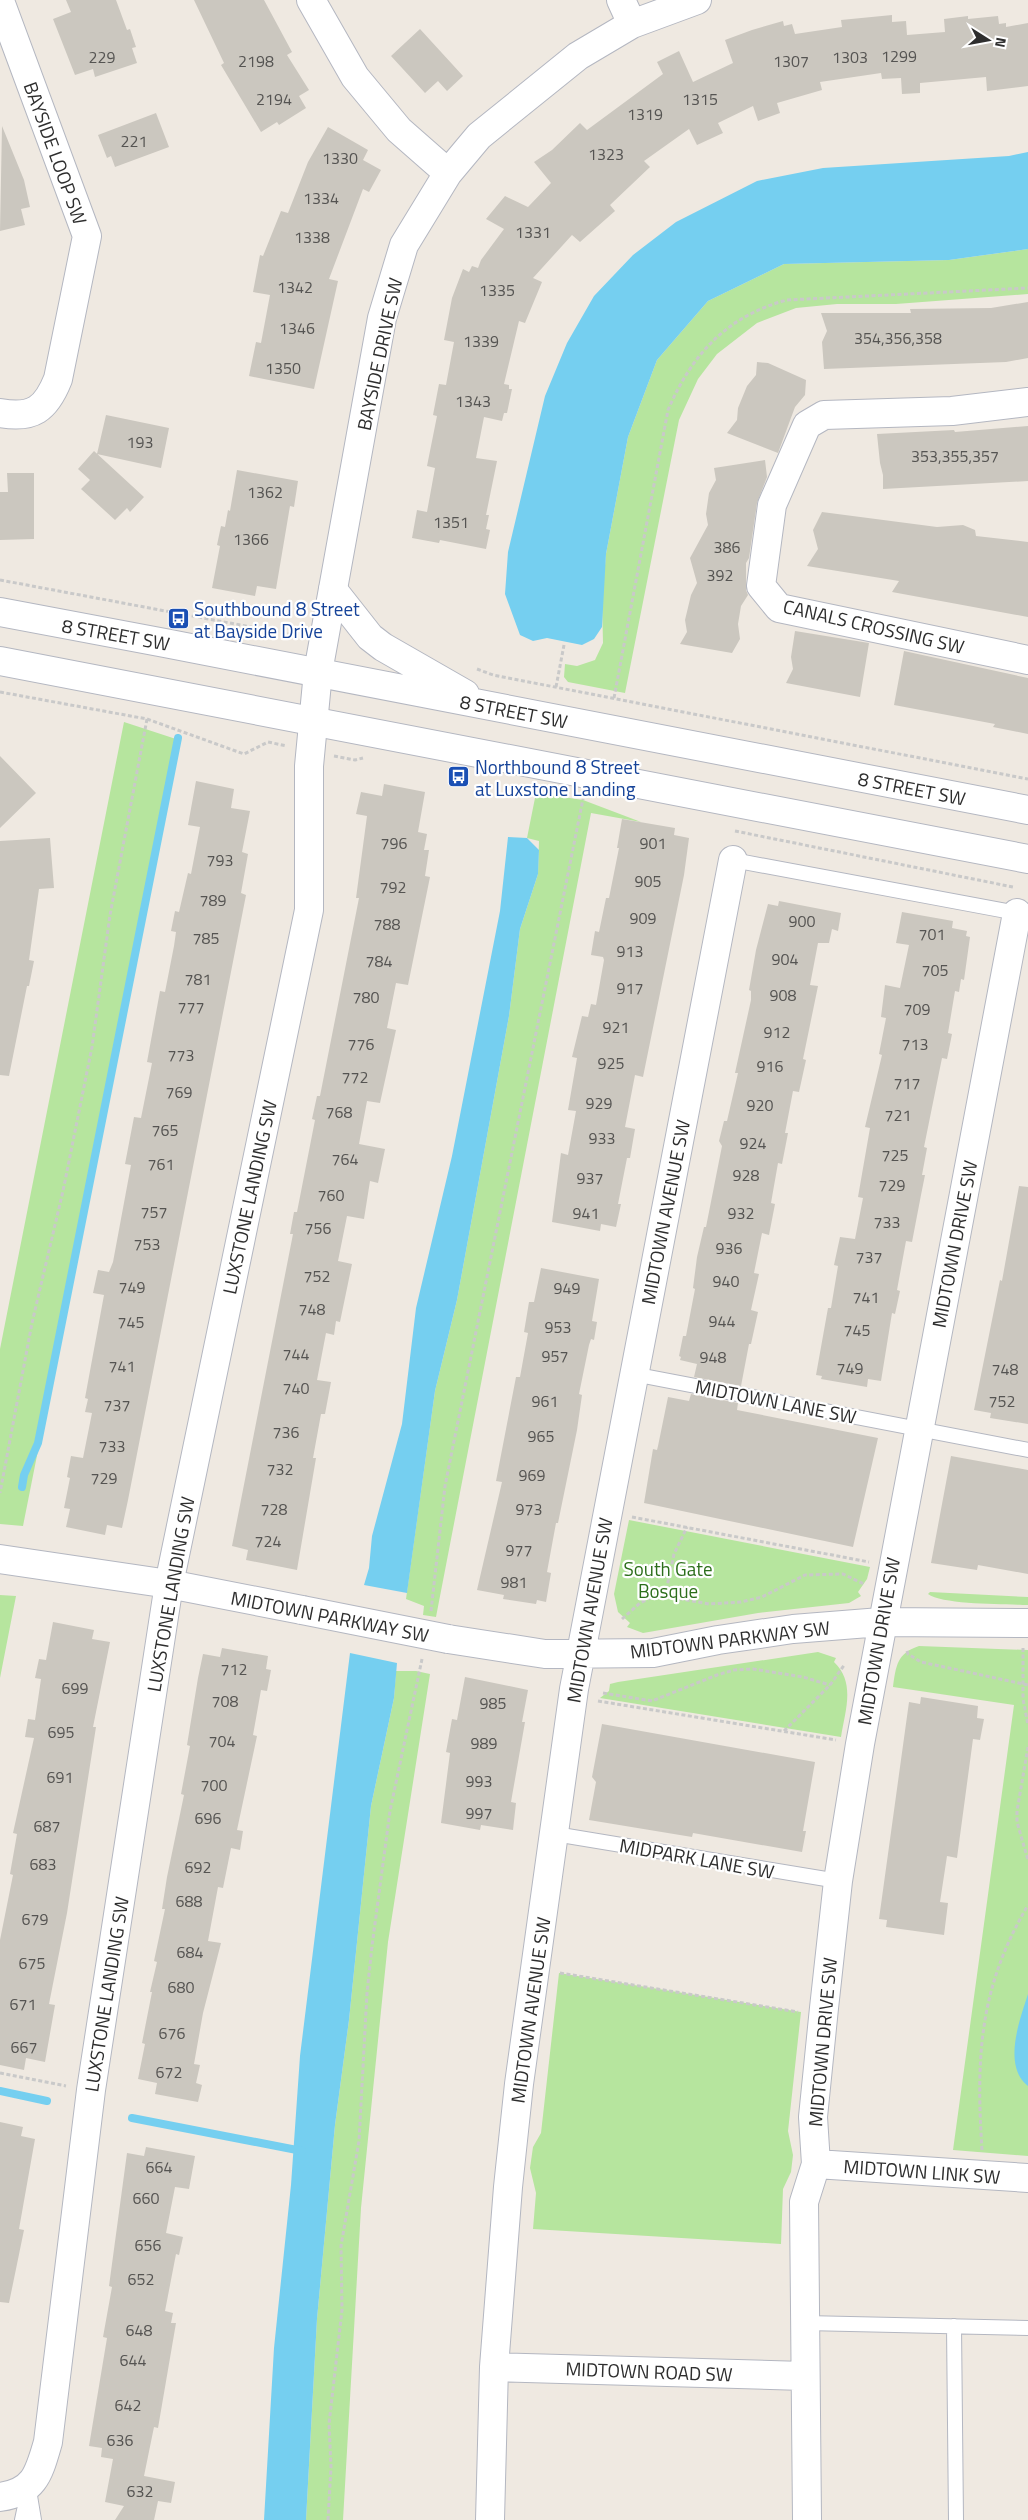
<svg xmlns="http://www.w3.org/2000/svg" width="1028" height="2520" font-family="'Titillium Web',sans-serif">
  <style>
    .green { fill: #b6e59e }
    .water { fill: #75cff0 }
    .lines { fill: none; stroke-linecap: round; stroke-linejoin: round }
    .stream { stroke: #75cff0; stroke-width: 8 }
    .building { fill: #cbc7bf }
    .lane-casing { stroke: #b4b7c1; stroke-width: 16 }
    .street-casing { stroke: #b4b7c1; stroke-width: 30 }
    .secondary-casing { stroke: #b4b7c1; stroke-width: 30 }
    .path { stroke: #c9c9c9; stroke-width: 3; stroke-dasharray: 4 2.5; stroke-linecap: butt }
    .lane { stroke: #fff; stroke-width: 14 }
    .street { stroke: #fff; stroke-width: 28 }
    .secondary { stroke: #fff; stroke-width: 28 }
    .street-bridge-casing { stroke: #b4b7c1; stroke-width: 30; stroke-linecap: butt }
    .street-bridge { stroke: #fff; stroke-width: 28 }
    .labels { text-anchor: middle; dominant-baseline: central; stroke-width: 4.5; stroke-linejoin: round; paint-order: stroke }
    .number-label { font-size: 16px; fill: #555452 }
    .street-label { font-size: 19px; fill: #2e2e2e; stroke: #fff }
    .transit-label { font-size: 19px; fill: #164399; stroke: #fff; text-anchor: start }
    .park-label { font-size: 19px; fill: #2c6e1b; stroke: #fff }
  </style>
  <rect width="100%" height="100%" fill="#efe9e1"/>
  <!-- green -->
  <path class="green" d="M1028 249V294L896 304H837L796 308 757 323 717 354 698 379 679 420 625 693 568 682 564 677 565 664 577 666 595 660 603 643 602 600 606 554 628 437 657 360 708 301 784 264 949 260Z
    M124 722 179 740 23 1526 0 1524V1349Z
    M536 793 583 800 641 822 591 813 436 1617 423 1615 424 1606 406 1599 435 1391 457 1300 509 1016 520 929 538 874 539 841 527 838Z
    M629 1520 870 1567 867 1579 858 1592 861 1596 849 1603 758 1613 643 1633 627 1627 630 1623 618 1612 614 1594Z
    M930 1592 1028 1597V1605C1006 1604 943 1605 928 1594Z
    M0 1595 16 1596 0 1678Z
    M919 1646 1028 1650V2156L953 2150 1014 1705 893 1687C896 1666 897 1653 919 1646Z
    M818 1652 836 1658 834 1662C856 1683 845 1711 841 1737L600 1698 609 1691 610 1684 618 1682Z
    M396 1671H416L430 1674 388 1942 361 2208 343 2520H306L317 2319 335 2125 349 2020 371 1806 394 1698Z
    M559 1973 801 2012 788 2131 793 2155 791 2172 783 2189 781 2244 533 2229 536 2193 530 2168 533 2147 541 2133Z"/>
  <!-- water -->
  <path class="water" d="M1028 152V249L949 260 784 264 708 301 657 360 628 437 606 554 602 627 594 639 582 645 547 638 533 641 520 635 505 594 508 552 545 396 567 343 594 296 633 255 676 222 757 181 823 168 1009 156Z
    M508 837 527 838 539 850 538 874 520 929 509 1016 457 1300 435 1391 407 1593 364 1585 369 1568 372 1536 402 1424 416 1308 452 1156 500 911Z
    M350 1653 397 1663 394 1698 371 1806 349 2020 335 2125 317 2319 306 2520H264L274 2348 291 2185 300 2056Z
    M1028 1994V2086C1002 2066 1020 2019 1028 1994Z"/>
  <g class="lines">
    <!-- stream -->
    <path class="stream" d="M22 1487 24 1475 38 1443 178 738
      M0 2091 47 2101
      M132 2118 302 2151"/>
  </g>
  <!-- building -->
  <path class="building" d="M66 0H116L127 30 130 29 136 47 132 48 137 63 95 77 93 69 75 75 53 19 71 12Z
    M194 0H264L292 52 287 55 309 90 299 96 306 108 279 125 277 122 261 132 221 65 224 63Z
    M892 15V22L906 21 907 35 945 32 944 19 968 16V19L998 16 999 24 1006 23V27L1028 23V86L987 91 986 77 920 83V93L902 94 901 78 882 79 881 73 820 82 822 90 777 103 780 113 758 121 753 106 718 123 723 133 697 145 689 129 644 161 650 167 610 205 615 211 580 242 572 235 533 278 542 282 525 323 519 321 504 384 509 385V389H512L507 413H504L502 421 484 417 476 458 497 461 486 515H489L486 529 490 530 486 549 440 540 439 543 412 538 417 510 427 512 435 468 427 466 437 416 433 415 439 384 446 385 454 342 444 340 452 298 463 269 469 272 472 266 478 268 481 260 504 229 486 219 505 196 528 207 551 183 534 162 552 150 580 123 587 130 663 74 657 62 679 51 693 82 733 63 725 40 752 30 783 21 784 26 792 24 795 34 842 27 841 20Z
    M420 29 463 76 447 91 438 81 425 93 391 56Z
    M156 113 169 147 115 167 111 156 107 158 98 135Z
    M2 126 24 180 30 207 21 209 25 225 0 231Z
    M328 127 368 150 363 160 381 170 369 192 363 189 329 279 338 281 314 389 249 376 256 342 261 343 270 295 253 292 260 255 263 256 281 211 288 213 308 162Z
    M1028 302V358L1006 362 824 369 822 342 827 331 821 313H911L910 309 991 308Z
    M757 362 768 363 806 380 805 395 795 407 778 453 727 433 737 420 738 408 747 386 756 375Z
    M106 415 169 428 161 468 97 454Z
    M1028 426V481L883 489V475L880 463 877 434 954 430 955 432Z
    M94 451 144 497 130 512 127 508 115 520 81 489 90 480 78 469Z
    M765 460 767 477 757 503 749 558 746 563V590L748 595 741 606 738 624 740 639 732 653 680 644 687 632 685 620 691 595 697 583 690 558 708 525 706 514 709 493 716 480 714 468Z
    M237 470 298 481 294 507 290 506 276 589 257 586 255 596 212 588 220 546 217 545 221 526 225 527 228 510 230 511Z
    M7 473H34V539L0 540V492H8Z
    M822 512 937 527 963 525 975 530 976 536 1028 542V617L892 592 899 581 807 566 818 549 813 530Z
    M795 631 869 643 860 697 786 683 793 669 791 657Z
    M904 651 1028 678V734L993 727 995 724 894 705Z
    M0 756 36 793 0 828Z
    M196 781 234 789 231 808 250 811 242 852 248 854 241 893 246 895 128 1500 122 1528 107 1525 105 1535 66 1527 70 1509 64 1508 70 1478 67 1477 71 1456 83 1458 92 1413 85 1412 88 1399 85 1398 104 1295 93 1293 98 1270 109 1272 113 1262 131 1165 125 1164 134 1117 141 1118 152 1063 147 1062 160 991 165 992 174 946 176 932 171 931 175 911 179 912 188 873 191 874 200 827 188 825Z
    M384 784 425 792 418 832 427 834 424 850H429L425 876 430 877 408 985 396 983 387 1028 396 1030 380 1103 367 1101 359 1144 385 1149 378 1183 370 1181 364 1219 347 1216 338 1261 352 1264 340 1322 336 1321 334 1335 326 1333 317 1380 331 1382 325 1414H321L313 1458H316L297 1570 246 1560 248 1550 232 1546 293 1234H290L294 1212H297L315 1120 312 1119 317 1096H320L359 898H356L367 816 356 814 361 792 382 796Z
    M622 819 675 828 674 835 689 838 684 875 643 1077 635 1075 625 1127 635 1129 630 1158H627L618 1204H621L616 1227 601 1224 600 1231 552 1222 561 1153 568 1155 576 1111 568 1110 577 1058 572 1057 582 1016 588 1017 591 1004 596 1005 604 960 603 957 591 955 595 931 599 932 606 898H609L619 848H617Z
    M50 838 54 888 39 889 29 960 34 961 29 986H27L9 1076 0 1075V841Z
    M779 901 841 913 838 931 832 929 829 943H818L810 985 818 986 803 1059 806 1060 799 1092 793 1091 785 1133H788L782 1164 778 1163 771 1203 775 1204 769 1235 762 1233 754 1273 759 1274 751 1310 758 1312 751 1344H749L741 1386 694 1377 697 1364 680 1360 681 1357 679 1356 683 1336H686L695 1289 693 1288 697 1257 704 1227H706L722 1146 719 1141 724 1121H727L738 1073H735L751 1000V991L749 990 756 950 768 904 778 906Z
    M902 912 953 921 952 928 967 931 966 936 970 937 964 980 961 979 959 992 955 991 948 1033 952 1034 947 1059 942 1058 924 1147 927 1148 922 1175H925L921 1195 912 1242 906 1241 897 1290 900 1291 895 1314 892 1313 881 1381 868 1379 867 1387 821 1379 822 1376 816 1375 828 1308H831L838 1266 834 1265 840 1237 855 1239 863 1198 858 1197 870 1128 865 1127 882 1055 879 1054 886 1018 881 1017 885 985 900 988 909 945 896 943Z
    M1019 1186 1028 1187V1424L990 1418 991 1413 974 1410 1000 1280 1002 1281Z
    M541 1268 599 1279 592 1321 597 1322 594 1340 591 1339 589 1345 579 1394 582 1395 577 1430 558 1523H556L547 1572 551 1573 546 1602 537 1600 536 1604 503 1599 504 1595 477 1590 502 1482 496 1481 516 1377H520L528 1333 524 1332 529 1302H534Z
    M691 1394 738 1403 737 1410 878 1438 853 1547 644 1503 653 1449 657 1450 658 1446 668 1397 689 1401Z
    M951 1456 1028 1470V1574L978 1565 977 1570 931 1563Z
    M53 1622 94 1630 92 1639 110 1642 93 1727H96L67 1913 49 2004 55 2005 45 2062 26 2058 24 2070 0 2065V1940L13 1875 10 1874 17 1834 13 1833 34 1738 25 1737 28 1719 35 1720 41 1679 35 1678 39 1659 46 1660Z
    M222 1648 268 1656 266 1669 271 1670 267 1691 261 1690 253 1735 257 1736 237 1830 243 1831 240 1850 231 1848 223 1888 218 1887 208 1941 221 1943 203 2013 194 2064 200 2065 196 2083 202 2085 198 2102 155 2094 157 2083 138 2079 145 2044 142 2043 152 1992H150L157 1962 154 1961 165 1909H162L167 1877 184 1795 181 1794 190 1746 187 1745 198 1678 203 1654 220 1657Z
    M465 1677 528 1690 522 1722H525L511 1802 516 1803 513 1830 481 1825 480 1830 441 1823 450 1753 446 1752 452 1719 457 1720Z
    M921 1697 978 1706 977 1718 984 1719 980 1740 973 1739 957 1858 947 1856 940 1902 948 1903 944 1935 886 1927 887 1920 879 1919 909 1702 920 1704Z
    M602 1724 815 1762 803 1831H806L802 1852 693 1833 692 1837 589 1820 596 1782 592 1777Z
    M0 2122 23 2127 21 2136 35 2139 19 2229 24 2230 9 2303 0 2302Z
    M146 2147 195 2156 189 2189 175 2187 166 2233 183 2237 179 2255 176 2254 165 2311 173 2313 171 2323H176L158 2428 154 2427 144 2476 175 2482 171 2503 158 2501 154 2520H115L124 2506 105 2502 113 2459 101 2457 102 2448 89 2446 107 2338 103 2337 112 2287 109 2286 127 2153 144 2156Z"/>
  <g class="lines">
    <defs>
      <path id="lane" d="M733 860 1017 913
        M633 1374 1028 1450
        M555 1834 838 1881
        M805 2323 1028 2328
        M954 2326 956 2520
        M30 2496 34 2520
        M22 2520 29 2487"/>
      <path id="street" d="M311 0 355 77 399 130 448 173
        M621 0 632 24
        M0 1 87 236 58 379C46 409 33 419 0 413
        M1028 402 952 411 824 415 807 425 772 505 761 586 779 608 1028 660
        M0 1559 169 1584 302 1610
        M448 1639 545 1654 653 1653 718 1640 793 1629 881 1622 1028 1623
        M816 2164 1028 2178
        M494 2367 804 2376
        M0 2497C35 2492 39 2473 48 2442L91 2090 169 1584 309 910V766L318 672 382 318 404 245 448 173 479 136 578 56 632 24 697 0
        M490 2520 494 2367 508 2187 519 2084 574 1689 733 860
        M807 2520 804 2202 816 2164 813 2117 824 2008 838 1881 860 1744 1017 913"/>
      <path id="secondary" d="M333 590 370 637 383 647 465 694
        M0 612C343 676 685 745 1028 810
        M0 661 1028 859"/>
    </defs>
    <!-- lane casing -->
    <use href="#lane" class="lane-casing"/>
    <!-- street casing -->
    <use href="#street" class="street-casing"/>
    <!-- secondary casing -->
    <use href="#secondary" class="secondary-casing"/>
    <!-- path -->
    <path class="path" d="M0 580 299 636
      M477 669 493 675 1028 779
      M556 687 564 645
      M0 692 147 719 110 915 92 1047 63 1191 32 1323 0 1493
      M614 698 668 410C692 354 727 316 787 300L1028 288
      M147 719 244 754 268 742 287 746
      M334 756 355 760 363 758
      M735 831 1013 887
      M632 1517 869 1562
      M665 1596 674 1554 687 1527
      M431 1611 445 1486 583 799
      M622 1619 640 1603 652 1597 665 1596 709 1604 741 1602 762 1597 805 1575 843 1574 864 1584
      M1023 1648V1699L1028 1725
      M907 1651 908 1654 921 1662 1028 1685
      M603 1693 652 1701 717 1675 734 1670 753 1669 803 1677 830 1685
      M598 1701 836 1740
      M784 1731 830 1685 845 1664
      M1028 1747 1017 1811V1822L1028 1860
      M560 1973 798 2012
      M0 2073 66 2086
      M982 2150C976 2057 979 1988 1028 1905
      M328 2520 331 2467 329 2424 342 2310 341 2246 359 2141 367 1993 372 1946 390 1811 422 1659"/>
    <!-- lane -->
    <use href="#lane" class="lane"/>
    <!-- street -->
    <use href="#street" class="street"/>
    <!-- secondary -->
    <use href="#secondary" class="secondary"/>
    <defs>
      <path id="street-bridge" d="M302 1610 448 1639"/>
    </defs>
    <!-- street-bridge casing -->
    <use href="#street-bridge" class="street-bridge-casing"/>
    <!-- street-bridge -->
    <use href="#street-bridge" class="street-bridge"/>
  </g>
  <!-- icons -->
  <defs>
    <symbol id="bus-square" viewBox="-11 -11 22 22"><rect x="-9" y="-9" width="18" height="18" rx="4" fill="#1a4fb4" stroke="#fff"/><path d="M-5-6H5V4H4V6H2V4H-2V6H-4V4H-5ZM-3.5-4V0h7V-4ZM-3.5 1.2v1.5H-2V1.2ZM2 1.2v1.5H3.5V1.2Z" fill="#fff"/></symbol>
  </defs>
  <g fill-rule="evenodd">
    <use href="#bus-square" x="166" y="606" width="25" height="25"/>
    <use href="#bus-square" x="446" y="764" width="25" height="25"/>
  </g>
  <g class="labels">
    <!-- number labels -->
    <g class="number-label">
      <text x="899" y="56">1299</text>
      <text x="102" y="57">229</text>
      <text x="850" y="57">1303</text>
      <text x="256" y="61">2198</text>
      <text x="791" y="61">1307</text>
      <text x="274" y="99">2194</text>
      <text x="700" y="99">1315</text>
      <text x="645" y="114">1319</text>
      <text x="134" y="141">221</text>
      <text x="606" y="154">1323</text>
      <text x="340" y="158">1330</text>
      <text x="321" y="198">1334</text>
      <text x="533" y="232">1331</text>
      <text x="312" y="237">1338</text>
      <text x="295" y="287">1342</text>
      <text x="497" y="290">1335</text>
      <text x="297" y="328">1346</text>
      <text x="898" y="338">354,356,358</text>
      <text x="481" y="341">1339</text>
      <text x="283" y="368">1350</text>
      <text x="473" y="401">1343</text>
      <text x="140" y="442">193</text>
      <text x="955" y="456">353,355,357</text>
      <text x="265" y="492">1362</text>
      <text x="451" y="522">1351</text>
      <text x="251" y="539">1366</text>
      <text x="727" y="547">386</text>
      <text x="720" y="575">392</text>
      <text x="394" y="843">796</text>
      <text x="653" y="843">901</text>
      <text x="220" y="860">793</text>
      <text x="648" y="881">905</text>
      <text x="393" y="887">792</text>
      <text x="213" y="900">789</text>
      <text x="643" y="918">909</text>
      <text x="802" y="921">900</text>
      <text x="387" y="924">788</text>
      <text x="932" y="934">701</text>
      <text x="206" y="938">785</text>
      <text x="630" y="951">913</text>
      <text x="785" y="959">904</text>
      <text x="379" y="961">784</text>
      <text x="935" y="970">705</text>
      <text x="198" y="979">781</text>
      <text x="630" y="988">917</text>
      <text x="783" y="995">908</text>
      <text x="366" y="997">780</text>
      <text x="191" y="1007">777</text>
      <text x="917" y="1009">709</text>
      <text x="616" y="1027">921</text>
      <text x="777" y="1032">912</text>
      <text x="361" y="1044">776</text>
      <text x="915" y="1044">713</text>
      <text x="181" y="1055">773</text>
      <text x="611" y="1063">925</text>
      <text x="770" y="1066">916</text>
      <text x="355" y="1077">772</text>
      <text x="907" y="1083">717</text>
      <text x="179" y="1092">769</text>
      <text x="599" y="1103">929</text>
      <text x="760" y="1105">920</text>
      <text x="339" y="1112">768</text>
      <text x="898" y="1115">721</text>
      <text x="165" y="1130">765</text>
      <text x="602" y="1138">933</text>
      <text x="753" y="1143">924</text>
      <text x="895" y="1155">725</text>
      <text x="345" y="1159">764</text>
      <text x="161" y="1164">761</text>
      <text x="746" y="1175">928</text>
      <text x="590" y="1178">937</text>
      <text x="892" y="1185">729</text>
      <text x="331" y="1195">760</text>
      <text x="154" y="1212">757</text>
      <text x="586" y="1213">941</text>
      <text x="741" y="1213">932</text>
      <text x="887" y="1222">733</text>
      <text x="318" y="1228">756</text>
      <text x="147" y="1244">753</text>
      <text x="729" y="1248">936</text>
      <text x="869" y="1257">737</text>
      <text x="317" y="1276">752</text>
      <text x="726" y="1281">940</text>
      <text x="132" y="1287">749</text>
      <text x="567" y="1288">949</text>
      <text x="866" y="1297">741</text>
      <text x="312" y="1309">748</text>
      <text x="722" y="1321">944</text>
      <text x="131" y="1322">745</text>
      <text x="558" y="1327">953</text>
      <text x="857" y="1330">745</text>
      <text x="296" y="1354">744</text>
      <text x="555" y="1356">957</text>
      <text x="713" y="1357">948</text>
      <text x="122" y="1366">741</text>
      <text x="850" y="1368">749</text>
      <text x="1005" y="1369">748</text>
      <text x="296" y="1388">740</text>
      <text x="545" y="1401">961</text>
      <text x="1002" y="1401">752</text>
      <text x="117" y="1405">737</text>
      <text x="286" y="1432">736</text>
      <text x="541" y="1436">965</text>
      <text x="112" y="1446">733</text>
      <text x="280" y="1469">732</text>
      <text x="532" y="1475">969</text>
      <text x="104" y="1478">729</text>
      <text x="274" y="1509">728</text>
      <text x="529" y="1509">973</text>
      <text x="268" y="1541">724</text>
      <text x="519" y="1550">977</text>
      <text x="514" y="1582">981</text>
      <text x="234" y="1669">712</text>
      <text x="75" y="1688">699</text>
      <text x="225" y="1701">708</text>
      <text x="493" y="1703">985</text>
      <text x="61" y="1732">695</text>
      <text x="222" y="1741">704</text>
      <text x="484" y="1743">989</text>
      <text x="60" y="1777">691</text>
      <text x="479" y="1781">993</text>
      <text x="214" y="1785">700</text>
      <text x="479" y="1813">997</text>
      <text x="208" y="1818">696</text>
      <text x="47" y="1826">687</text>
      <text x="43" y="1864">683</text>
      <text x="198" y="1867">692</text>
      <text x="189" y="1901">688</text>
      <text x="35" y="1919">679</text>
      <text x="190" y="1952">684</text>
      <text x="32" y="1963">675</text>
      <text x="181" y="1987">680</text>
      <text x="23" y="2004">671</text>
      <text x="172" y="2033">676</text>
      <text x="24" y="2047">667</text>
      <text x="169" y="2072">672</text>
      <text x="159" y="2167">664</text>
      <text x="146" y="2198">660</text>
      <text x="148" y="2245">656</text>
      <text x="141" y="2279">652</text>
      <text x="139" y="2330">648</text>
      <text x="133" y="2360">644</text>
      <text x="128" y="2405">642</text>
      <text x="120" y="2440">636</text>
      <text x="140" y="2491">632</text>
    </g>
    <!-- street labels -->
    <g class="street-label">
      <text transform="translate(56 153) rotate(70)">BAYSIDE LOOP SW</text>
      <text transform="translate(379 354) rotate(-78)">BAYSIDE DRIVE SW</text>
      <text transform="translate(874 626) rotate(13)">CANALS CROSSING SW</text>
      <text transform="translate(116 634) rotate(10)">8 STREET SW</text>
      <text transform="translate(514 711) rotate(11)">8 STREET SW</text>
      <text transform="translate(912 788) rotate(11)">8 STREET SW</text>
      <text transform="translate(249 1197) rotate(-78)">LUXSTONE LANDING SW</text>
      <text transform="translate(665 1212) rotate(-79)">MIDTOWN AVENUE SW</text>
      <text transform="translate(954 1244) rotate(-79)">MIDTOWN DRIVE SW</text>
      <text transform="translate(776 1401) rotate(11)">MIDTOWN LANE SW</text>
      <text transform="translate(170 1594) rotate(-80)">LUXSTONE LANDING SW</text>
      <text transform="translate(589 1610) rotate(-80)">MIDTOWN AVENUE SW</text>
      <text transform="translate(330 1616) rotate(11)">MIDTOWN PARKWAY SW</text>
      <text transform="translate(730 1639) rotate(-7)">MIDTOWN PARKWAY SW</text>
      <text transform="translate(878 1641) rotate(-80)">MIDTOWN DRIVE SW</text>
      <text transform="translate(697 1858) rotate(10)">MIDPARK LANE SW</text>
      <text transform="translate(106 1994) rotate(-81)">LUXSTONE LANDING SW</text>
      <text transform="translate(530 2010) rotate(-82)">MIDTOWN AVENUE SW</text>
      <text transform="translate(822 2042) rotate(-85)">MIDTOWN DRIVE SW</text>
      <text transform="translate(922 2171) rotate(4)">MIDTOWN LINK SW</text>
      <text transform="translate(649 2371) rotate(2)">MIDTOWN ROAD SW</text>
    </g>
    <!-- transit labels -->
    <g class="transit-label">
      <text x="194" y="608">Southbound 8 Street<tspan x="194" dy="22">at Bayside Drive</tspan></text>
      <text x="475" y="766">Northbound 8 Street<tspan x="475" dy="22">at Luxstone Landing</tspan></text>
    </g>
    <!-- park labels -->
    <g class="park-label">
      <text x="668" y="1568">South Gate<tspan x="668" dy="22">Bosque</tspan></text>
    </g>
  </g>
  <!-- north arrow -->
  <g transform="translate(988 40) rotate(101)" stroke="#ffffff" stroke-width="4" paint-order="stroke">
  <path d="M0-4L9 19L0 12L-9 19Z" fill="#2e2e2e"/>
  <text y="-8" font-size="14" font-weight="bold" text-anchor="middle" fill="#2e2e2e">N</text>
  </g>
</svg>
